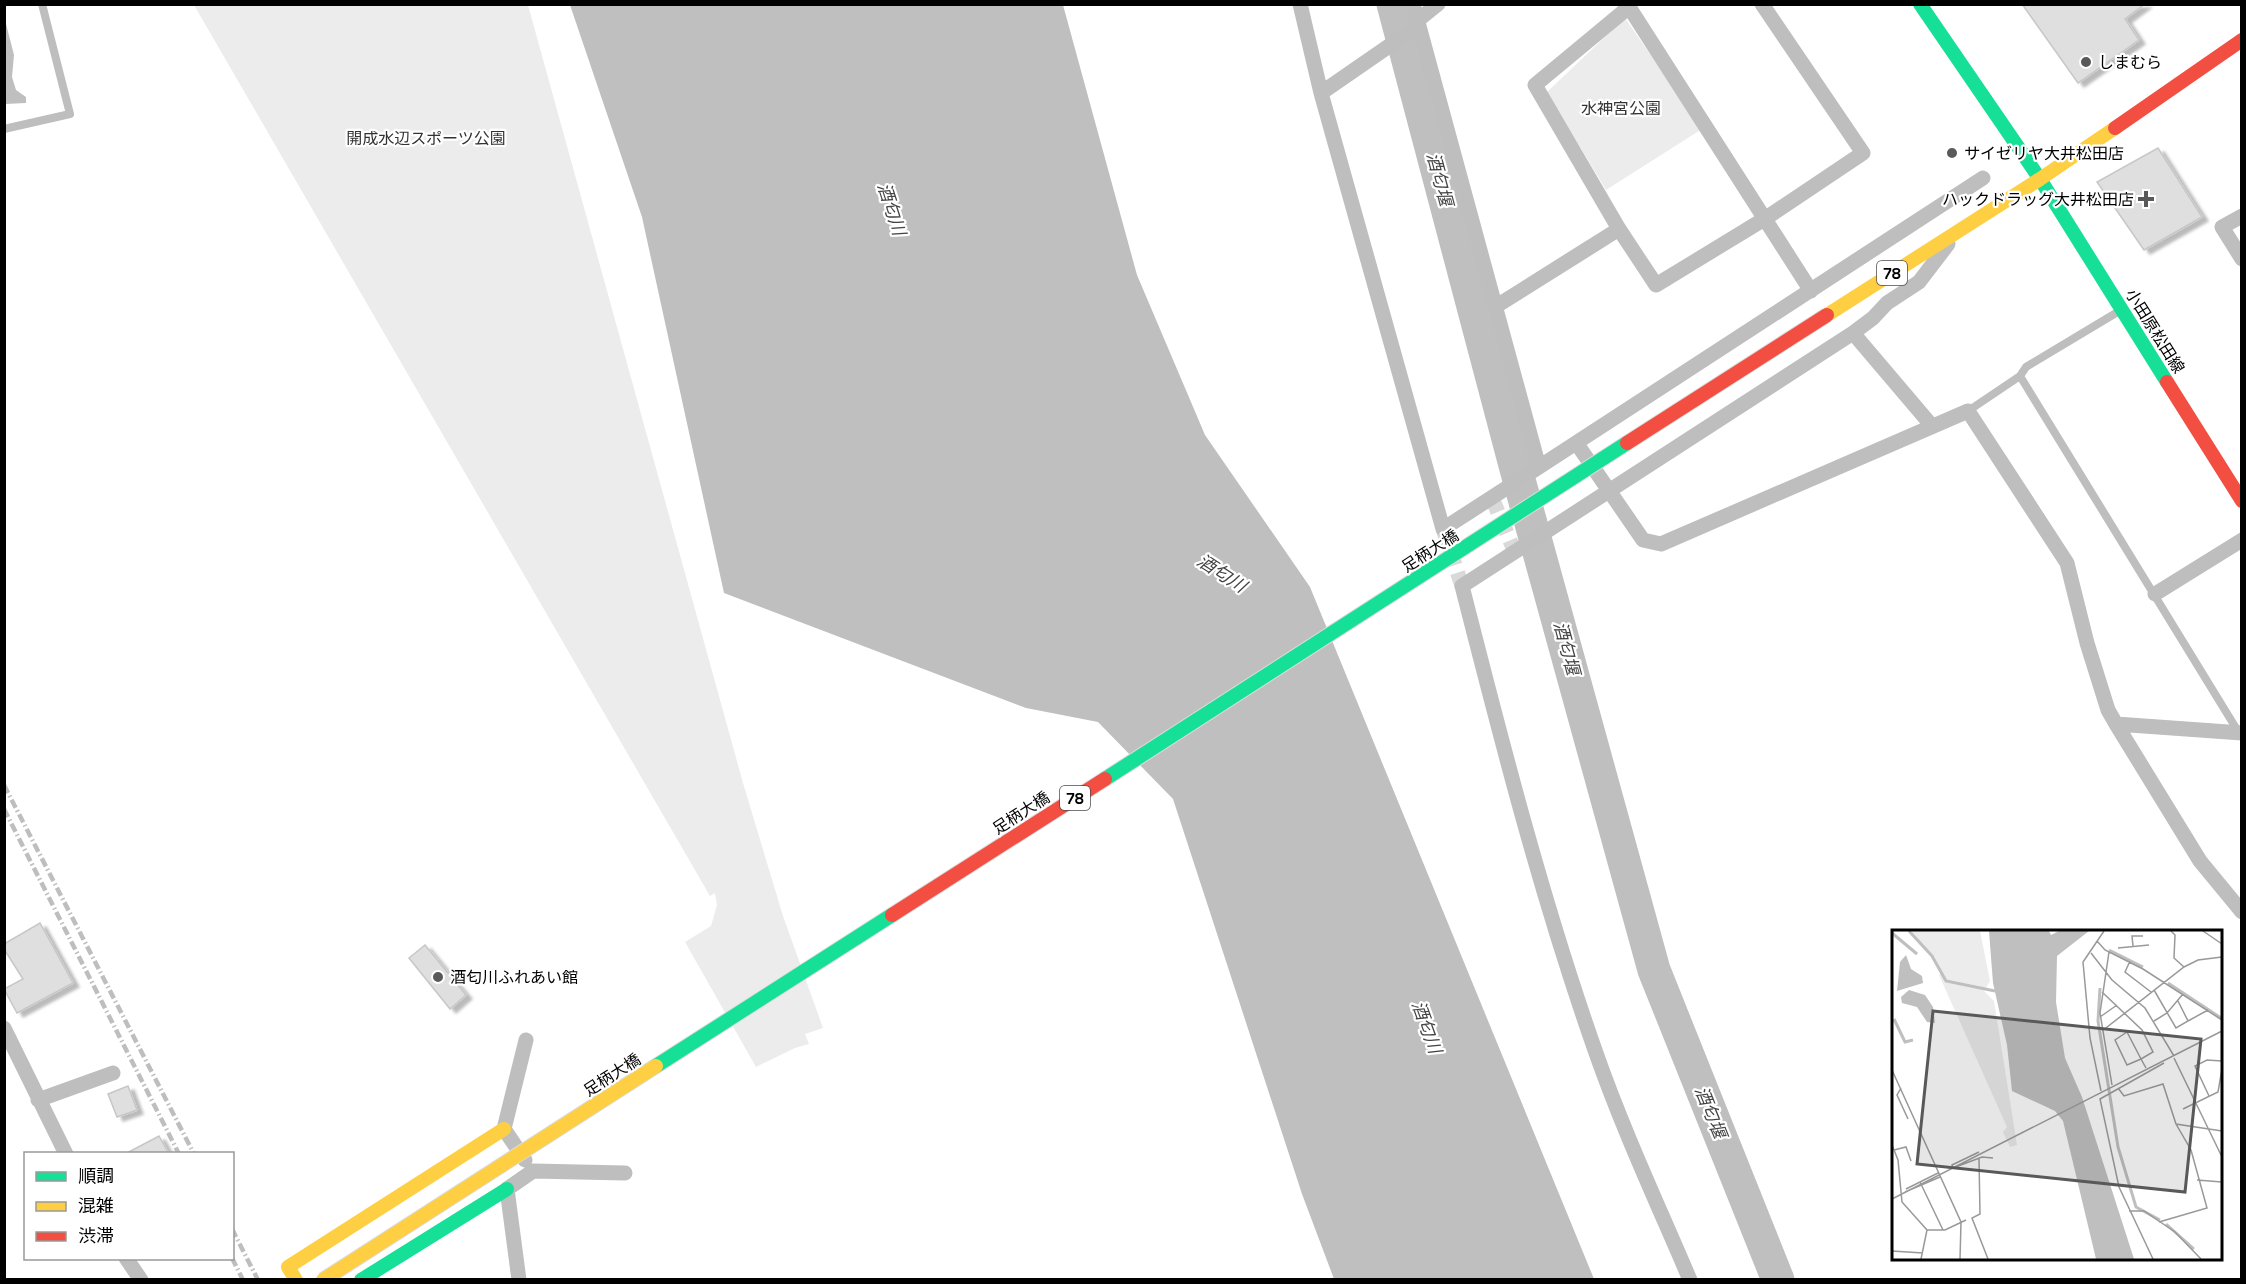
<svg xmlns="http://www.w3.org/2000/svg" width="2246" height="1284" font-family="'Space Grotesk','Noto Sans JP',sans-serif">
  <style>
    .green { fill: #ececec }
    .water { fill: #bfbfbf }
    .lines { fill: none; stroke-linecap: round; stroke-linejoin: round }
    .river { stroke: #bfbfbf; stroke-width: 33 }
    .building { fill: #dfdfdf; stroke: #c7c7c7; stroke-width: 1.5; filter: url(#shadow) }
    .street-tunnel { stroke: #d9d9d9; stroke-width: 15; stroke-dasharray: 15 8; stroke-linecap: butt }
    .lane { stroke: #bebebe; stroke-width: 8 }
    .street { stroke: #bebebe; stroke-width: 15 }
    .fast { stroke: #16e098; stroke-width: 14 }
    .slow { stroke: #ffcf43; stroke-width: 14 }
    .jam { stroke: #f24e42; stroke-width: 14 }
    .rail { stroke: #bebebe; stroke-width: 4.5; stroke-dasharray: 9 3 1.5 3; stroke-linecap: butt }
    .fast-bridge-casing { stroke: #dbdbdb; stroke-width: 16; stroke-linecap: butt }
    .slow-bridge-casing { stroke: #dbdbdb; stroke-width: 16; stroke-linecap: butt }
    .jam-bridge-casing { stroke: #dbdbdb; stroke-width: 16; stroke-linecap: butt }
    .fast-bridge { stroke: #16e098; stroke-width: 14 }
    .slow-bridge { stroke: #ffcf43; stroke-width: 14 }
    .jam-bridge { stroke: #f24e42; stroke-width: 14 }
    .poi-dot { fill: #595959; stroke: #fff; stroke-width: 2 }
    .labels { text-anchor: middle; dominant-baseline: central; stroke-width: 4.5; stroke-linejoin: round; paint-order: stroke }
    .shield { fill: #fff; stroke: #4c4c4c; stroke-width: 1.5 }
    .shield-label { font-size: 15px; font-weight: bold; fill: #000 }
    .poi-label { font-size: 16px; fill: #000; stroke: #fff; text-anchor: start }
    .park-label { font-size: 16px; fill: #333; stroke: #fff }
    .street-label { font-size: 16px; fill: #000; stroke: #fff }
    .water-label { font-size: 18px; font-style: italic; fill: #444; stroke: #fff }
    .inset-river { fill: none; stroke: #bfbfbf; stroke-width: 3 }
    .inset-road { fill: none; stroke: #999; stroke-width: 1.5 }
    .view { fill: #595959; fill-opacity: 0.15; stroke: #595959; stroke-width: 3 }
    .inset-edge { fill: none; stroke: #000; stroke-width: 3 }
  </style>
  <defs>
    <filter id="shadow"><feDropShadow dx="6" dy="4" stdDeviation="1.5" flood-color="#0004"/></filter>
  </defs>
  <rect width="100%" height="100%" fill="#fff"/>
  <!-- green -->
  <path class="green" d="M194 5H528L743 783 783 916 823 1028 805 1034 809 1044 795 1048 756 1067 685 942 711 926 717 905 715 893 710 896Z
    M1625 18 1702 129 1606 190 1547 92Z"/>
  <!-- water -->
  <path class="water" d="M570 5H1063L1137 275 1205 435 1310 587 1594 1279H1334L1302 1194 1173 799 1098 722 1026 708 724 593 642 217Z
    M4 16 14 55 12 77 16 90 26 97V103L5 104Z"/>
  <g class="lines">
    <!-- river -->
    <path class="river" d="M1393 4 1516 469 1654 970 1778 1280"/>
  </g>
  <!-- building -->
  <path class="building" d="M2022 4H2145L2125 19 2139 40 2078 83Z
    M2158 148 2202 217 2144 250 2097 182Z
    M40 923 73 983 17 1013 4 989 23 979 4 949V944Z
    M425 945 466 995 450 1009 409 958Z
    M128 1086 137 1110 117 1117 108 1094Z
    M159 1136 169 1154H125Z"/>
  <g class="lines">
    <!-- street-tunnel -->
    <path class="street-tunnel" d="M1492 498 1514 550
      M1443 529 1462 586"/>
    <!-- lane -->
    <path class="lane" d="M4 129 70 114 42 4
      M2020 376 2239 733
      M1968 411 2020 376 2026 367 2121 310"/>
    <!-- street -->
    <path class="street" d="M1300 4 1321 93 1443 529 1539 467
      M1413 4 1539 467 1983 178
      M1762 4 1863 153 1766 218 1656 285 1619 229 1535 85 1629 7 1811 291
      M1417 21 1438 4
      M1321 93 1418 26
      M2242 216 2222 227 2242 259
      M1495 307 1619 229
      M1853 333 1932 426
      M1577 444 1643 540 1661 544 1968 411 2067 563 2087 643 2108 710 2116 724 2242 733
      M2155 594 2242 540
      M2116 724 2200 861 2242 912
      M4 1028 66 1154
      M38 1100 113 1073
      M525 1160 504 1129 526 1040
      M126 1258 141 1280
      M519 1280 507 1189 533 1171 625 1173
      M1690 1280C1658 1205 1623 1130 1596 1053 1542 900 1502 743 1462 586L1853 333 1873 318 1887 303 1919 282 1948 244"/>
    <!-- fast -->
    <path class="fast" d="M1920 4 2040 179 2167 382
      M361 1280 507 1189"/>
    <!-- slow -->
    <path class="slow" d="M1827 315 2040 179 2115 128
      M296 1280 288 1267 504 1129"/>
    <!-- jam -->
    <path class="jam" d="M2115 128 2242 40
      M2167 382 2242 501"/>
    <!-- rail -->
    <path class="rail" d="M4 785 194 1154
      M4 809 179 1154
      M232 1229 258 1280
      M232 1258 243 1280"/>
    <defs>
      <path id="fast-bridge" d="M1105 779 1627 443
        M656 1066 892 915"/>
      <path id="slow-bridge" d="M323 1280 656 1066"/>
      <path id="jam-bridge" d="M1627 443 1827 315
        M892 915 1105 779"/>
    </defs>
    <!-- fast-bridge casing -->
    <use href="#fast-bridge" class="fast-bridge-casing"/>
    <!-- slow-bridge casing -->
    <use href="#slow-bridge" class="slow-bridge-casing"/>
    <!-- jam-bridge casing -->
    <use href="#jam-bridge" class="jam-bridge-casing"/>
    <!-- fast-bridge -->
    <use href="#fast-bridge" class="fast-bridge"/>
    <!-- slow-bridge -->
    <use href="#slow-bridge" class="slow-bridge"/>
    <!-- jam-bridge -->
    <use href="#jam-bridge" class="jam-bridge"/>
  </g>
  <!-- markers -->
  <g class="poi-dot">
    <circle cx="2086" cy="62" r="6"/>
    <circle cx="1952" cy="153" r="6"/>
    <path d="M2143 190h6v6h6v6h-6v6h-6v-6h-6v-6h6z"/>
    <circle cx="438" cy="977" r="6"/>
  </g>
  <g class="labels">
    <!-- shield labels -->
    <g class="shield">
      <rect x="1877" y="261" width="30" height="24" rx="4.5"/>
      <rect x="1060" y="786" width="30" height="24" rx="4.5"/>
    </g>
    <g class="shield-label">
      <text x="1892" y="273">78</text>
      <text x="1075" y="798">78</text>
    </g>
    <!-- poi labels -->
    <g class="poi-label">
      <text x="2098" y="62">しまむら</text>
      <text x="1964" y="153">サイゼリヤ大井松田店</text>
      <text x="2134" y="199" text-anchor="end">ハックドラッグ大井松田店</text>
      <text x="450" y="977">酒匂川ふれあい館</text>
    </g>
    <!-- park labels -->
    <g class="park-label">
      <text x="1621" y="108">水神宮公園</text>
      <text x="426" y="138">開成水辺スポーツ公園</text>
    </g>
    <!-- street labels -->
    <g class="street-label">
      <text transform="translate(2155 331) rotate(58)">小田原松田線</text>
      <text transform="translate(1430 551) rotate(-33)">足柄大橋</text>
      <text transform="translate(1021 813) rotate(-33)">足柄大橋</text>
      <text transform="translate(612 1075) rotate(-33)">足柄大橋</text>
    </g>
    <!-- water labels -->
    <g class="water-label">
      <text transform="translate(1440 179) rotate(75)">酒匂堰</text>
      <text transform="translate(892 209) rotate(72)">酒匂川</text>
      <text transform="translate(1222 573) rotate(33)">酒匂川</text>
      <text transform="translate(1567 648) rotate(75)">酒匂堰</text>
      <text transform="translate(1427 1027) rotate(70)">酒匂川</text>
      <text transform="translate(1711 1112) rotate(68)">酒匂堰</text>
    </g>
  </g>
  <!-- overview -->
  <g transform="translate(1892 930)">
    <rect width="330" height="330" fill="#fff"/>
    <path d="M17 1H88L98 51 92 61 102 71 125 215 118 217 111 202 115 197 47 45 50 41 42 26Z" fill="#ececec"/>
    <path d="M97 1H157L159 5 167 1H197L165 26 164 72 173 128 190 167 242 329H204L171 191 163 181 120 161 115 115 101 53ZM14 25 19 39 30 46 31 53 5 61 8 32ZM17 60 33 65 41 77 43 93 35 92 25 77 10 73 9 67Z" fill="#bfbfbf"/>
    <path class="inset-river" d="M17 1 40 26 54 51 103 61M0 3 25 24M217 20 251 37M276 53 329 88M208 58 206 91 226 217 244 277 268 290M2 89 13 112 21 110M274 294 302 319"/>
    <path class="inset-road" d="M279 1 283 5 282 28 292 37M311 1 330 14M205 11 213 20 251 39 330 90M241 16 240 6H251M226 18 257 15M217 22 208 83 220 155M199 23 220 50 253 78 282 126M238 31 233 42 259 62M262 60 284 98 296 91 286 71M210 62 250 100 261 122 249 129 235 135 223 110 235 102 249 129 254 138M208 87 225 75M262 91 275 83 291 64M296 91 316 80M210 101 292 37 306 30 330 27M282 128 330 227M0 140 69 292 68 329M9 158 5 165 16 189M226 158 232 166 271 154 284 194 330 201M209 161 198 108 191 32 212 1M317 166 303 136 315 130 330 131M291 179 326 162 330 139M0 215 6 230 10 272 35 300 29 329M2 220 14 217 19 231M87 229 88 284 80 288 96 329M61 238 90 227 101 228M61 238 60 235 87 222M305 250 330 252M28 252 51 300M14 259 46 243M13 262 48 247M0 269 330 101M237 281H252L283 302 309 329M267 292 315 278 299 220 284 194M0 298V320M35 300H53L74 290M0 321 31 323M261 329 227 257 208 169 272 133"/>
    <path class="view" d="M41 81 309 109 293 262 25 234Z"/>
    <rect width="330" height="330" class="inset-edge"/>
  </g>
  <!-- border -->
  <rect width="2246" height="1284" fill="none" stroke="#000000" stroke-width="12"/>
  <!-- legend -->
  <rect x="24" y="1152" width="210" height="108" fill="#ffffff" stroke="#999999" stroke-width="1.5"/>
  <rect x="36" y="1172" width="30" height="9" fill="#16e098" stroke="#999999" stroke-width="1.5"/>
  <text x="78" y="1182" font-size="18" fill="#000000">順調</text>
  <rect x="36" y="1202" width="30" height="9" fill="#ffcf43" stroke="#999999" stroke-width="1.5"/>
  <text x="78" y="1212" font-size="18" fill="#000000">混雑</text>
  <rect x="36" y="1232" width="30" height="9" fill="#f24e42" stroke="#999999" stroke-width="1.5"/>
  <text x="78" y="1242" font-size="18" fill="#000000">渋滞</text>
</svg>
